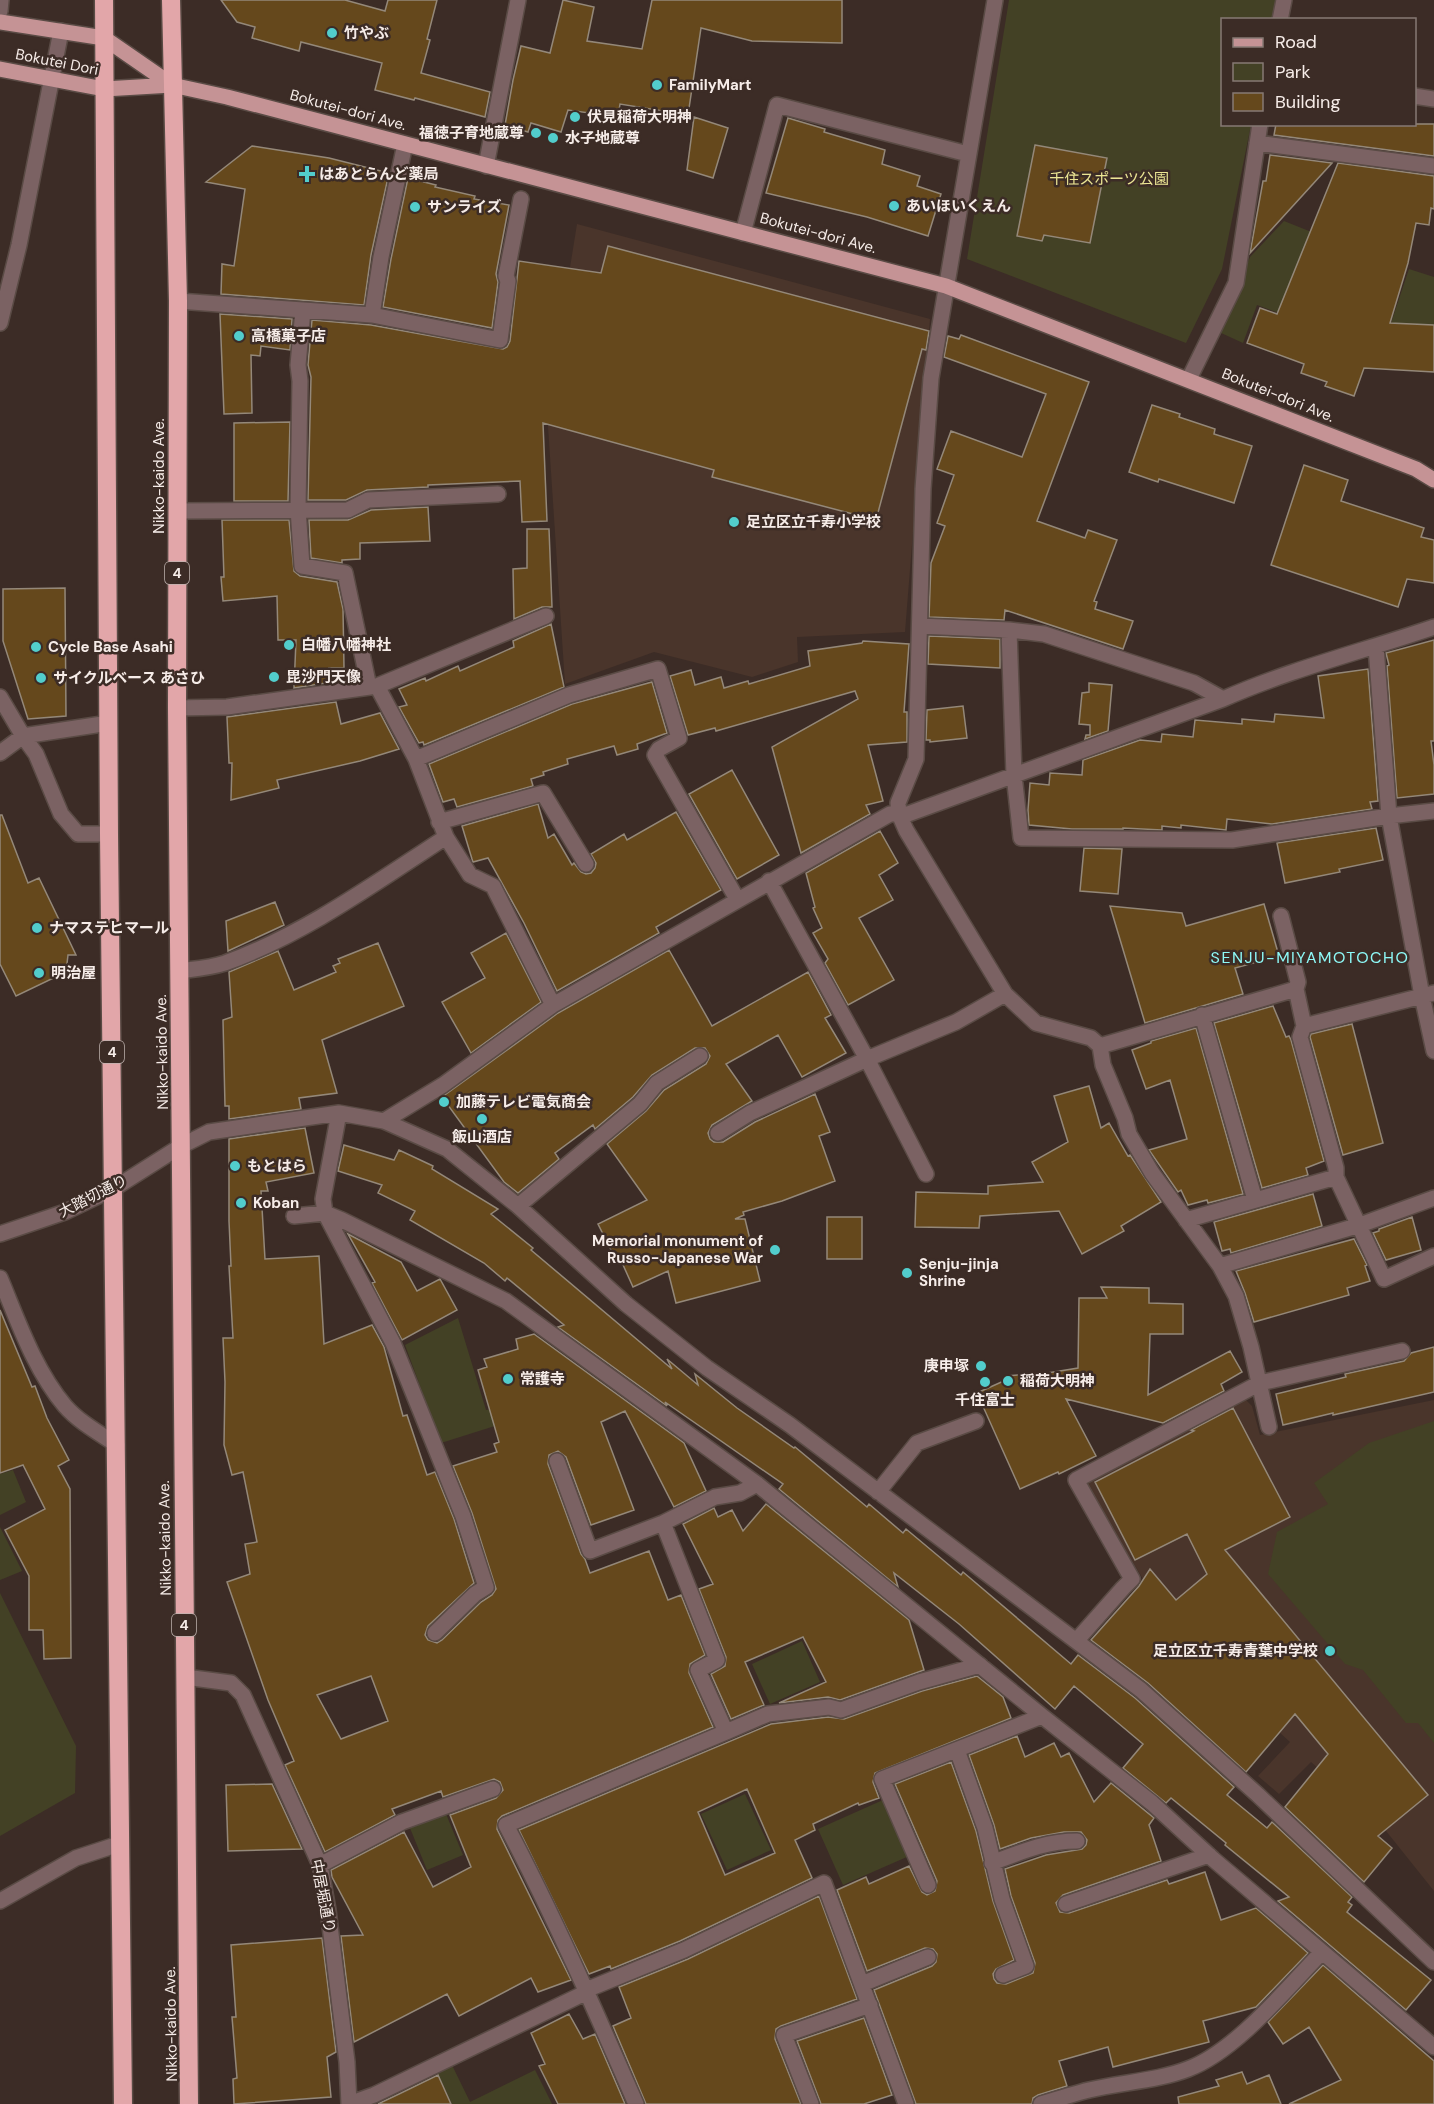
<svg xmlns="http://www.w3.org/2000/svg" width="1434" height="2104" font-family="'DM Sans','Noto Sans JP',sans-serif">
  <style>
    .built { fill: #4a352b }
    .green { fill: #434125 }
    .building { fill: #65481c; stroke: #948879; stroke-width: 1.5; fill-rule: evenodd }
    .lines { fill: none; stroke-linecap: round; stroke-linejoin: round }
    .minor-casing { stroke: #5a4b45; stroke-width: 18 }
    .major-casing { stroke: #5a4b45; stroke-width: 18 }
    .highway-casing { stroke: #5a4b45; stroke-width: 21 }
    .minor { stroke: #7b6263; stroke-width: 15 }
    .major { stroke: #c59395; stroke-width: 15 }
    .highway { stroke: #e2a6a9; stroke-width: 18 }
    .poi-dot { fill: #52cdcc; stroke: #3c2c26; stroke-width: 2 }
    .labels { text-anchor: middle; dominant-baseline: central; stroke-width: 5; stroke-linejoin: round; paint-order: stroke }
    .shield { fill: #3c2c26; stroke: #beb2ae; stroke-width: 1.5 }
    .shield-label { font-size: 14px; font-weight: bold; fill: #f6ece8 }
    .poi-label { font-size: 15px; font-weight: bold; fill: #f6ece8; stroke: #3c2c26; text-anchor: start }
    .street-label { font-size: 15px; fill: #f6ece8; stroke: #3c2c26 }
    .park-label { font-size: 15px; fill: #ebe594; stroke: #3c2c26 }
    .neighbourhood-label { font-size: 16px; letter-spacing: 1.5px; fill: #8efaf8; stroke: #3c2c26 }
  </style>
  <rect width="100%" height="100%" fill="#3c2c26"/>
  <!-- built -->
  <path class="built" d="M577 224 930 319 905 632 797 637 798 662 752 677 654 652 565 684 547 411Z
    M1245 1399 1252 1406 1260 1435 1434 1400V1891L1378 1821 1311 1762 1279 1794 1258 1776 1290 1742 1243 1699 1146 1584 1088 1489 1087 1482Z"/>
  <!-- green -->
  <path class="green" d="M1009 0H1276L1272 19 1222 20V124L1251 125 1222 269 1186 343 967 259Z
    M1284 221 1374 257H1300L1290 282 1315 326 1257 305 1243 343 1219 332 1250 257Z
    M1409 269 1434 277V325L1388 332Z
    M458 1318 486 1410 493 1409 498 1425 441 1443 405 1345Z
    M1434 1421V1743L1418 1723H1406L1363 1670 1345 1664 1268 1574 1277 1532 1328 1504 1314 1483 1369 1443Z
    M13 1470 26 1502 0 1515V1474Z
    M0 1527 22 1571 0 1580Z
    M0 1593 76 1746 75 1793 0 1836Z
    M802 1641 820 1682 770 1704 752 1664Z
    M745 1794 771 1850 727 1870 701 1814Z
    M883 1800 909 1856 843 1885 818 1829Z
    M446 1814 463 1855 427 1870 410 1828Z
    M451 2063 470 2102 535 2070 552 2104H452L436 2070Z"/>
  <!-- building -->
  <path class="building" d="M221 0H345L385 11 388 0H437L427 39 430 40 421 73 490 92 485 117 415 98 414 100 375 90 382 63 301 42 299 51 252 38 255 27 237 22Z
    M563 0 594 7 587 41 642 49 652 0H842V43L752 41 701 28 688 115 620 104 618 117 568 110 561 132 531 123 528 132 505 125 513 80 521 46 550 53Z
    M694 117 728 128 713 178 687 170Z
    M788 118 825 129 824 132 885 150 882 164 920 176 917 186 941 194 928 236 867 217 766 193Z
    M1276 124H1434V156L1274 135Z
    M1035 145 1107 158 1090 243 1044 235 1042 241 1017 236Z
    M252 146 329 158 389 173 371 255 364 305 221 294 222 264 234 266 245 189 206 182Z
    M1270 155 1332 163 1250 253 1263 181H1266Z
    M1338 163 1434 176V209L1431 208 1429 225 1416 223 1408 263 1390 323 1434 325V372L1364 368 1354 396 1325 386 1327 382 1301 373 1304 364 1247 343 1260 308 1277 314Z
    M408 178 436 185 435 187 475 196 474 199 509 205 496 274 498 282 492 328 383 307 391 259Z
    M608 246 929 331 926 350 922 349 876 520 712 477 714 470 543 423 547 521 522 522 520 481 428 485V487L367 490 346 500H308L311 377 308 365 312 320 371 325 503 349 507 347 510 341 519 261 601 273Z
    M220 314 292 319 290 350 261 346 260 356 251 355 252 413 224 414Z
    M961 335 1089 382 1037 521 1085 538 1088 530 1117 540 1094 601 1097 602 1095 609 1133 621 1123 649 1005 610 1004 620 929 617 931 563 945 526 937 523 954 475 937 469 951 431 1022 457 1046 394 944 357 948 336 959 339Z
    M1152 405 1180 414 1179 417 1215 429 1214 434 1252 446 1234 503 1159 479 1158 482 1129 472Z
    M290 422 288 501H234V423Z
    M1304 465 1348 480 1341 501 1424 528 1421 537 1434 540V583L1407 579 1398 607 1271 565Z
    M428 507 430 541 360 543V559L342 560V563L311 558 309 520H348L371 510Z
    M222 520H289L294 571 300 576 337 582 343 609 344 668H329L332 682 294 688 296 640H278L277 596 223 601 221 577H224Z
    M527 529H549L552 607H542L514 619 513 569 527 568Z
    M65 588 66 716 28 719 3 641V589Z
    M551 624 564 687 424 745 423 742 419 743 399 707 407 705 399 689 425 678 426 681 458 666 460 671 514 647 513 641Z
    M929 636 1000 639V668L928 664Z
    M1434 640V741H1431L1434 765V794L1397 798 1387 666 1389 665 1386 653Z
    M863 641 909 644 904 712H907V742L868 745 883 801 866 805 870 814 801 853 772 747 858 699 855 691 716 731 715 728 688 735 670 676 691 670 695 685 721 677 724 688 748 681 749 684 810 666 808 651 862 643Z
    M1368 669 1378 801 1370 802 1372 809 1272 824 1227 819 1226 830 1181 825V828L1162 826V830L1123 828V829H1072L1029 825 1028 810 1030 783 1049 785 1050 773 1082 775 1083 760 1140 740 1161 742 1162 734 1193 737 1195 720 1242 724V719L1274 722 1275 714 1324 718 1318 676Z
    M652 682 667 733 637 744 638 749 617 755 614 746 567 759 568 764 543 772 544 775 531 779 533 786 457 807 454 799 443 802 429 764 572 704Z
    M1089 683 1112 685 1108 731 1085 739 1086 735H1090V725L1079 724 1082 693 1089 692Z
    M336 702 341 724 380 713 399 749 360 761 277 780 279 788 231 800 232 763H229L227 717Z
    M963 706 967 738 930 742V740H926L927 710Z
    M732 770 779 855 737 879 689 794Z
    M538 804 548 838 554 834 572 865 574 863 581 872 586 874 591 873 595 868 596 863 591 854 624 834 627 840 676 812 721 890 656 927 659 933 557 991 524 923 488 858 473 862 472 859 462 826Z
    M0 815H2L28 883 39 878 76 955H68L66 972 16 996 0 964Z
    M1376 828 1383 860 1339 869 1340 872 1285 883 1277 843Z
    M880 831 898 863 879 875 893 900 859 918 894 980 848 1005 825 963 828 959 813 933 822 928 813 908 815 907 806 873Z
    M1084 848 1122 849 1118 894 1080 891Z
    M275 902 284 925 228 951 226 921Z
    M1264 904 1279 956 1235 968 1243 994 1145 1023 1110 906 1182 913 1186 926Z
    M506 933 541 1002 471 1053 442 1002 485 978 471 953Z
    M378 943 404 1006 322 1040 337 1093 299 1098 301 1109 229 1119V1106H225L223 1020 232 1017 229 972 278 951 294 990 336 972 333 966 340 963 338 959Z
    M669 950 712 1026 808 972 831 1015 825 1018 846 1053 802 1077 778 1035 726 1064 752 1101 712 1125 708 1133 710 1139 714 1142H723L755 1122 815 1094 830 1132 819 1136 835 1181 782 1201 743 1212 744 1215 735 1219H745L760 1281 676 1303 668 1271 633 1287 619 1256 615 1258 598 1224 647 1200 607 1144 646 1111 664 1090 706 1064 710 1056 705 1048H695L652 1075 633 1097 595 1129 593 1125 555 1153 559 1159 518 1193 504 1182 442 1097 558 1013Z
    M1273 1006 1286 1037 1289 1036 1291 1040 1324 1161 1306 1168 1308 1175 1262 1188 1214 1023Z
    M1352 1024 1383 1143 1343 1155 1310 1037 1311 1034Z
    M1196 1028 1243 1194 1208 1203 1207 1200 1188 1205 1181 1190 1178 1192 1149 1150 1187 1139 1170 1080 1146 1089 1132 1050 1151 1043V1041Z
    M1089 1086 1101 1128 1109 1123 1128 1156 1130 1155 1161 1202 1121 1226 1124 1231 1082 1254 1059 1211 980 1216 979 1228 915 1227 916 1192 988 1194V1186L1043 1182 1032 1162 1068 1142 1054 1096Z
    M305 1128 314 1173 266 1182 268 1191H261L265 1259 319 1256 324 1344 372 1325 384 1347 403 1416 407 1415 427 1475 435 1472 454 1519 474 1583 428 1626 425 1635 428 1640 437 1643 442 1640 481 1602 492 1595 496 1589 472 1513 453 1466 497 1452 494 1444 499 1442 478 1370 487 1367 484 1359 518 1349 516 1339 534 1334 684 1443 706 1491 674 1507 625 1411 601 1422 634 1510 591 1525 566 1457 558 1451 549 1455 548 1464 581 1554 585 1559 590 1573 649 1551 668 1600 681 1595 705 1655 690 1664 689 1673 713 1727 502 1816 498 1820 497 1829 571 1980 538 1992 531 1978 459 2016 447 1994 354 2042 341 1936 363 1935 332 1877 331 1870 404 1832 433 1887 471 1867 450 1815 496 1798 503 1790 500 1782 494 1779 443 1797 441 1791 392 1809 395 1815 325 1852 285 1765 294 1761 268 1700 227 1582 250 1574 245 1544 257 1542 243 1472 232 1475 224 1445 225 1382 223 1338H233L229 1266H231L229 1221V1139ZM371 1676 388 1721 341 1739 317 1695Z
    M344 1145 394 1160 399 1150 433 1166 432 1169 498 1209 491 1214 533 1248 531 1250 672 1369 667 1359 698 1385 695 1374 737 1408 794 1448 795 1447 867 1507 869 1504 903 1533 906 1529 961 1575 963 1572 1071 1664 1078 1655 1135 1698 1234 1787 1227 1795 1267 1828 1272 1822 1352 1897 1348 1902 1352 1905 1347 1912 1431 1980 1406 2010 1278 1901 1289 1897 1225 1845 1226 1843 1171 1798 1166 1803 1123 1768 1143 1744 1074 1686 1055 1709 959 1624 894 1573 898 1587 779 1489 783 1484 665 1402 667 1406 558 1327 564 1325 507 1278 505 1281 484 1263 410 1220 415 1211 378 1193 382 1185 338 1171Z
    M1313 1194 1322 1226 1231 1253 1230 1249 1222 1251 1214 1222Z
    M827 1217H862V1259H827Z
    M1412 1217 1421 1250 1386 1260 1373 1233 1379 1231V1229Z
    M348 1234 401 1262 417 1291 440 1279 457 1310 402 1340 372 1283 375 1282Z
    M1354 1239 1367 1265 1365 1266 1370 1281 1347 1288 1349 1295 1254 1322 1245 1293 1236 1271Z
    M1101 1287 1149 1288V1303L1183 1304V1334H1150L1148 1395 1230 1351 1242 1372 1221 1384 1224 1391 1163 1423 1066 1399 1096 1456 1059 1474 1058 1472 1020 1489 977 1393 1006 1380V1376L1028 1374 1029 1376 1078 1368 1079 1298H1107Z
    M0 1310 32 1387 35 1386 47 1418 69 1460 58 1466 70 1489 71 1658 44 1659 43 1630H29V1576L5 1530 45 1509 23 1465 0 1473Z
    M1434 1347V1392L1333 1415V1413L1283 1425 1276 1394 1346 1377 1345 1374 1404 1361 1411 1353Z
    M1233 1408 1290 1517 1225 1550 1428 1795 1378 1836 1392 1848 1364 1882 1285 1807 1328 1754 1295 1714 1246 1772 1148 1683 1091 1640 1139 1586 1150 1569 1176 1600 1207 1574 1187 1534 1135 1560 1095 1482 1194 1431 1191 1430Z
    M766 1504 909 1620 924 1670 840 1700 828 1697 779 1703 826 1682 803 1637 745 1662 764 1705 731 1719 711 1674 725 1666 726 1657 699 1589 713 1584 683 1524 714 1508 718 1517 732 1510 743 1531Z
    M977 1676 1003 1697 1011 1718 875 1773 873 1782 879 1798 859 1805 858 1803 813 1824 815 1830 795 1840 812 1878 680 1941 611 1969 610 1966 589 1974 519 1830 771 1724 828 1717 844 1719 922 1691ZM747 1789 775 1853 725 1875 698 1812Z
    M1017 1736 1025 1757 1054 1743 1061 1757 1069 1753 1094 1802 1111 1783 1154 1818 1149 1825 1161 1861 1063 1895 1056 1903 1060 1912 1069 1913 1167 1880 1169 1884 1205 1872 1221 1920 1256 1908 1308 1953 1256 2007 1203 2021 1209 2042 1113 2067 1108 2047 1059 2061 1067 2086 1038 2095 1033 2098 1032 2104H916L874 1990 932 1966 936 1962 937 1954 933 1949 925 1948 867 1971 837 1890 866 1877 869 1884 909 1866 922 1892 927 1895 935 1891 937 1881 895 1784 951 1762 976 1831 993 1901 1014 1960 996 1969 993 1974 994 1979 997 1983 1006 1984 1033 1973 1035 1963 1011 1896 1005 1869 1046 1855 1082 1849 1086 1845 1087 1840 1081 1832H1064L1031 1838 1000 1849 994 1825 969 1755Z
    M272 1784 302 1849 228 1851 226 1785Z
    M819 1896 857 1999 781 2026 776 2029 775 2039 801 2104H646L613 2026 631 2018 619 1987 688 1959Z
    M322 1938 336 2052 327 2057 331 2097 234 2104 233 2079 237 2078 232 2017H236L231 1945Z
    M1323 1965 1434 2061V2104H1289L1341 2080 1309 2027 1283 2044 1268 2022Z
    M569 2014 583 2039 595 2034 625 2104H558L539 2066 545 2064 531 2033Z
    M864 2018 892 2095 864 2104H821L797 2041Z
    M1242 2072 1247 2084 1269 2075 1281 2104H1179L1178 2097 1219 2086 1216 2080Z
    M438 2075 451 2104H378L399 2094Z"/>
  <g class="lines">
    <defs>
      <path id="minor" d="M0 11 1 0
        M1280 20 1284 0
        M1414 96 1434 99
        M1257 143 1434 166
        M486 166 518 0
        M743 233 777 105 968 154
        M178 301 303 310 298 365 300 381 298 509 302 566 345 573 369 687
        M303 310 372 315 500 340 508 281 506 276 521 199
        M372 315 381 257 405 144
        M0 323 19 245 61 31
        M1189 379 1236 283 1260 124
        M177 511 348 510 368 500 498 494
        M920 626 1009 630 1014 775 1021 838 1232 840 1389 816 1434 811
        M1009 630 1044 634 1194 683 1223 699
        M1376 647 1389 816 1422 996 1434 1051
        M377 686 416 759 446 837 470 875 493 886 553 1005
        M0 697 23 736 36 754 61 814 78 834H109
        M177 708 227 707 377 686 546 616
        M0 753 23 736 109 723
        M416 759 569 695 658 669 679 738 659 749 655 755 737 899
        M439 822 543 793 586 864
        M769 881 867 1059 926 1174
        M1281 916 1298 982 1296 989 1304 1026 1434 993
        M179 971C194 969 210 968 225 963 305 934 375 883 446 837
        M1005 994 1036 1023 1091 1038 1100 1046
        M1202 1015 1255 1200
        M1304 1026 1300 1037 1336 1168V1177L1384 1279 1434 1256
        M339 1113 323 1199 325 1213 393 1343 463 1516 486 1587 475 1594 435 1633
        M384 1121 443 1085 553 1005 890 814H908L1223 699C1291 669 1364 651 1434 627
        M718 1133 750 1113 867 1059 956 1022 1005 994 906 830 899 814 898 803 916 759 923 489 931 378 995 0
        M518 1206 640 1104 657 1083 700 1056
        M294 1216 325 1213 342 1220 506 1301 757 1484 1042 1716 1152 1803 1213 1859 1434 2047
        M1186 1220 1336 1177
        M0 1234 65 1212 113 1189 181 1146 209 1132 339 1113 384 1121 447 1149 518 1206 626 1304 707 1368 790 1425 1141 1690 1258 1795 1434 1962
        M1220 1266 1360 1225 1434 1198
        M0 1278C18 1321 34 1369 65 1406 79 1422 99 1433 117 1445
        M1269 1427 1251 1347 1236 1296 1220 1266 1152 1173 1129 1134 1125 1118 1103 1065 1100 1046 1296 989
        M557 1461 590 1551 663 1523 715 1497 740 1493 757 1484
        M878 1492 917 1443 976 1421
        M1077 1640 1123 1588 1132 1579 1076 1480 1260 1383 1402 1351
        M185 1677 231 1683 243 1695 320 1865 328 1910 347 2062 349 2104
        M726 1732 768 1714 829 1707 841 1710 919 1682 980 1665
        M957 1750 985 1828 1002 1899 1026 1966 1003 1975
        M992 1863C1021 1852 1046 1841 1077 1841
        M320 1865 402 1822 493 1789
        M928 1885 882 1779 1042 1716
        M0 1901 76 1858 119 1844
        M1066 1904 1209 1855
        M862 1984 928 1957
        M586 1990 684 1950 824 1883 906 2104
        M349 2104 374 2095 587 1992
        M636 2104C595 2010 554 1916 506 1825L726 1732 698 1670 717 1660 663 1523
        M811 2104 784 2035 870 2005
        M1041 2104C1057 2099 1073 2094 1089 2090 1122 2082 1157 2081 1188 2069 1236 2051 1286 1989 1322 1952"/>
      <path id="major" d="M0 22 104 38 172 85
        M0 69 104 89 172 85 227 97 946 286 1416 469 1434 480"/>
      <path id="highway" d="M104 0 109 834 123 2104
        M171 0 178 301 177 708 189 2104"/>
    </defs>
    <!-- minor casing -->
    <use href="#minor" class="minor-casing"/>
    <!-- major casing -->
    <use href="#major" class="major-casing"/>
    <!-- highway casing -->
    <use href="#highway" class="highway-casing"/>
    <!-- minor -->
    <use href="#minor" class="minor"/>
    <!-- major -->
    <use href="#major" class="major"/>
    <!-- highway -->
    <use href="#highway" class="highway"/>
  </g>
  <!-- markers -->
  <g class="poi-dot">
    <circle cx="332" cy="33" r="6"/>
    <circle cx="657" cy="85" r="6"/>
    <circle cx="575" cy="117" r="6"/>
    <circle cx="536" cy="133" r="6"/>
    <circle cx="553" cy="138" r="6"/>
    <path d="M304 165h6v6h6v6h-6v6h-6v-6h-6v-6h6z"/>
    <circle cx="894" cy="206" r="6"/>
    <circle cx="415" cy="207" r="6"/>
    <circle cx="239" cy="336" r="6"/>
    <circle cx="734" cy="522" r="6"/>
    <circle cx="289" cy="645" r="6"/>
    <circle cx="36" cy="647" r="6"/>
    <circle cx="274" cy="677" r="6"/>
    <circle cx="41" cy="678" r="6"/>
    <circle cx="37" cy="928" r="6"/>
    <circle cx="39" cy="973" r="6"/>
    <circle cx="444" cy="1102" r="6"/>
    <circle cx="482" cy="1119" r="6"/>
    <circle cx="235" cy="1166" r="6"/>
    <circle cx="241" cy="1203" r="6"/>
    <circle cx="775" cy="1250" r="6"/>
    <circle cx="907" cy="1273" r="6"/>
    <circle cx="981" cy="1366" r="6"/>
    <circle cx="508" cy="1379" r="6"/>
    <circle cx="1008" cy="1381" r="6"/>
    <circle cx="985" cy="1382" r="6"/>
    <circle cx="1330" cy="1651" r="6"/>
  </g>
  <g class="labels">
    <!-- shield labels -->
    <g class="shield">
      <rect x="165" y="562" width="24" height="22" rx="4.5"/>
      <rect x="100" y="1041" width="24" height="22" rx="4.5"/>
      <rect x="172" y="1614" width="24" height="22" rx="4.5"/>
    </g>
    <g class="shield-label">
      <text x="177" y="573">4</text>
      <text x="112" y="1052">4</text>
      <text x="184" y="1625">4</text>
    </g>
    <!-- poi labels -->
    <g class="poi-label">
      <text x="344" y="33">竹やぶ</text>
      <text x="669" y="85">FamilyMart</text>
      <text x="587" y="117">伏見稲荷大明神</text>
      <text x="524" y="133" text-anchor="end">福徳子育地蔵尊</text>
      <text x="565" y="138">水子地蔵尊</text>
      <text x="319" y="174">はあとらんど薬局</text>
      <text x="906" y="206">あいほいくえん</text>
      <text x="427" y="207">サンライズ</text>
      <text x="251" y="336">高橋菓子店</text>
      <text x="746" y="522">足立区立千寿小学校</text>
      <text x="301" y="645">白幡八幡神社</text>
      <text x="48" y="647">Cycle Base Asahi</text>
      <text x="286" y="677">毘沙門天像</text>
      <text x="53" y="678">サイクルベース あさひ</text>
      <text x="49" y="928">ナマステヒマール</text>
      <text x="51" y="973">明治屋</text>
      <text x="456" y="1102">加藤テレビ電気商会</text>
      <text x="482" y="1137" text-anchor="middle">飯山酒店</text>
      <text x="247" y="1166">もとはら</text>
      <text x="253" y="1203">Koban</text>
      <text x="763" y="1241" text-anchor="end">Memorial monument of<tspan x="763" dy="17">Russo-Japanese War</tspan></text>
      <text x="919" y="1264">Senju-jinja<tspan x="919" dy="17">Shrine</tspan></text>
      <text x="969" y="1366" text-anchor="end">庚申塚</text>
      <text x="520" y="1379">常護寺</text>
      <text x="1020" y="1381">稲荷大明神</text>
      <text x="985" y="1400" text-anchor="middle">千住富士</text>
      <text x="1318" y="1651" text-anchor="end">足立区立千寿青葉中学校</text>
    </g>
    <!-- street labels -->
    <g class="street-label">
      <text transform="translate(57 62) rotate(11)">Bokutei Dori</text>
      <text transform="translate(348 110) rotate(15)">Bokutei-dori Ave.</text>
      <text transform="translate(818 233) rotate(15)">Bokutei-dori Ave.</text>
      <text transform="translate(1278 395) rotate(22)">Bokutei-dori Ave.</text>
      <text transform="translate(159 476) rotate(-90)">Nikko-kaido Ave.</text>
      <text transform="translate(162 1052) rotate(-91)">Nikko-kaido Ave.</text>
      <text transform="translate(93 1196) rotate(-27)">大踏切通り</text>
      <text transform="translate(165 1538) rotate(-91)">Nikko-kaido Ave.</text>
      <text transform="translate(323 1896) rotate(79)">中居堀通り</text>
      <text transform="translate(171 2024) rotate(-91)">Nikko-kaido Ave.</text>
    </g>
    <!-- park labels -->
    <g class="park-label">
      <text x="1109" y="179">千住スポーツ公園</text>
    </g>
    <!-- neighbourhood labels -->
    <g class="neighbourhood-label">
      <text x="1310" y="957">SENJU-MIYAMOTOCHO</text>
    </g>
  </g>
  <!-- legend -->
  <rect x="1221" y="18" width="195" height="108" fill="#3c2c26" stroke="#867974" stroke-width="1.5"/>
  <rect x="1233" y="38" width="30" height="9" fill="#c59395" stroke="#867974" stroke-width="1.5"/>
  <text x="1275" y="48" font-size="18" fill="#f6ece8">Road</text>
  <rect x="1233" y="63" width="30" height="18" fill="#434125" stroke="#867974" stroke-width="1.5"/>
  <text x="1275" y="78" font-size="18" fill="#f6ece8">Park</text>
  <rect x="1233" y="93" width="30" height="18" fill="#65481c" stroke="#867974" stroke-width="1.5"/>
  <text x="1275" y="108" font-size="18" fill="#f6ece8">Building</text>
</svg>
